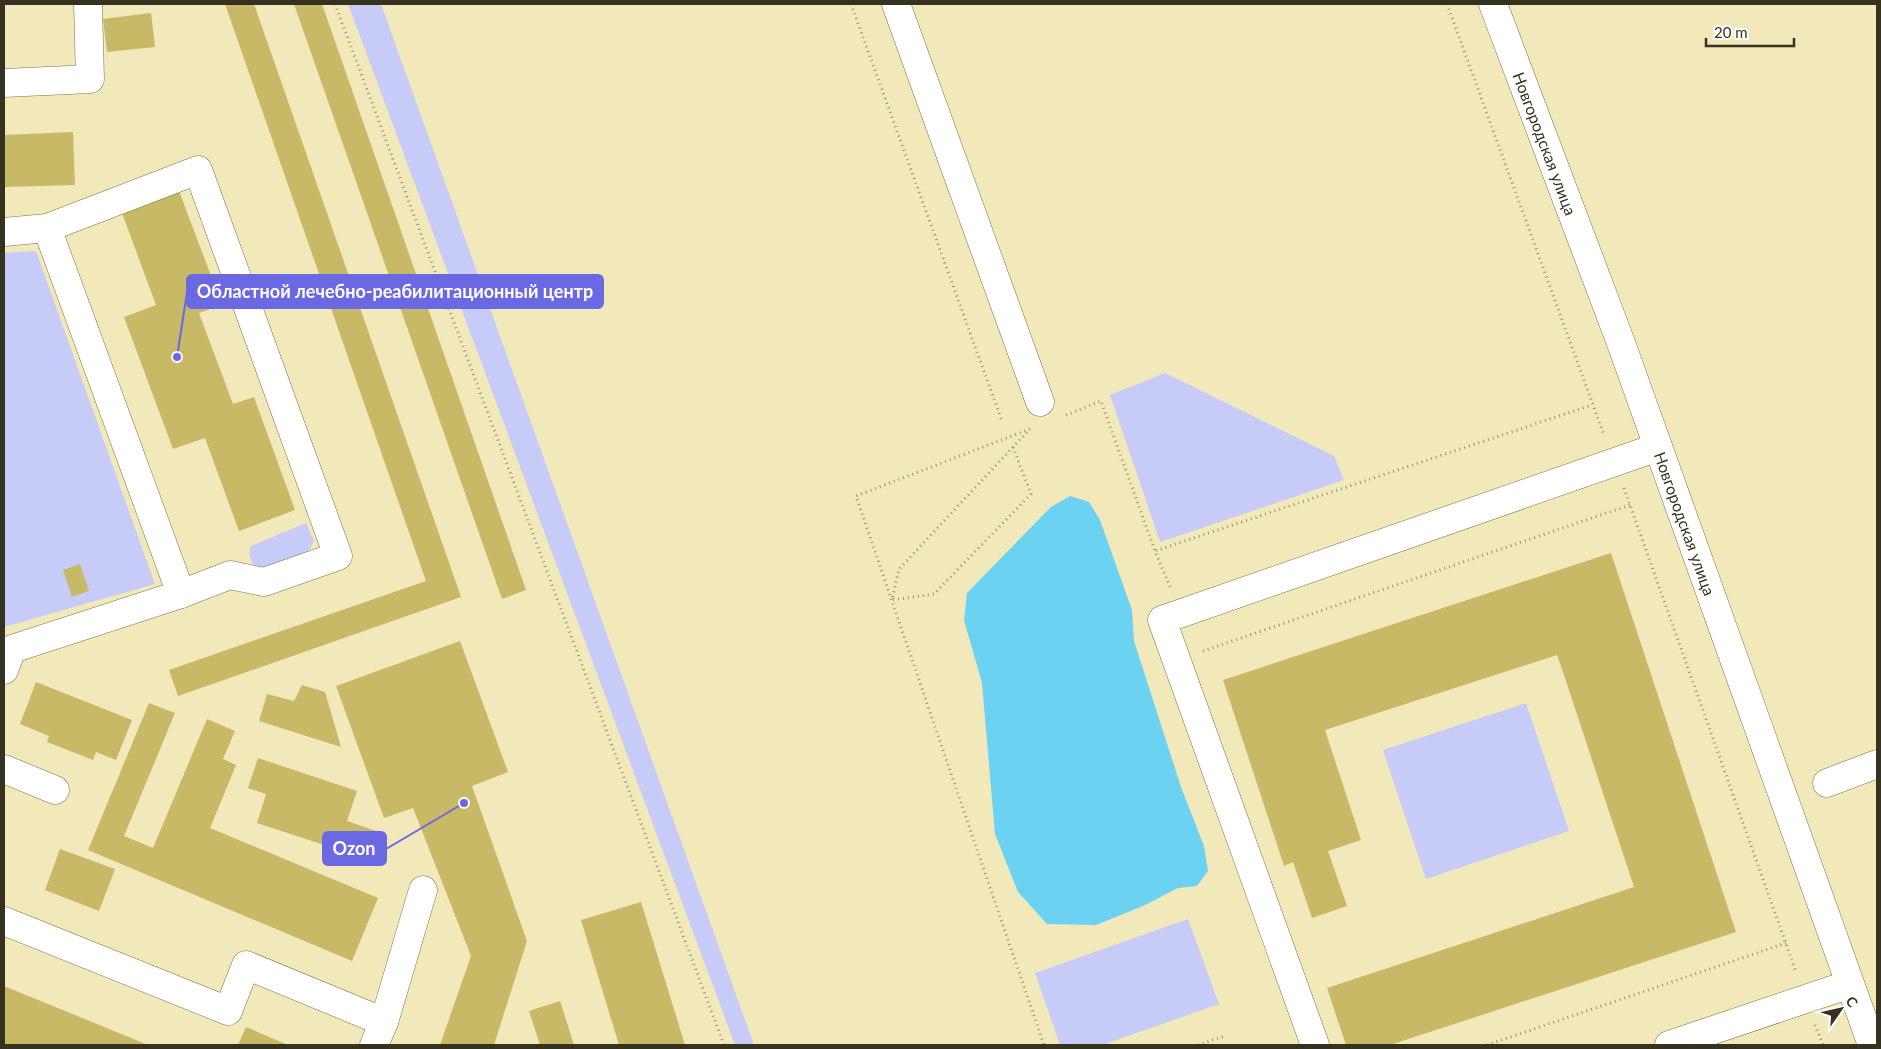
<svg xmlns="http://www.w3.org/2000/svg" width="1881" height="1049" font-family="Lato,sans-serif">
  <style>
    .green { fill: #c6cbf7 }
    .water { fill: #6bd2f1 }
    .building { fill: #c7b966 }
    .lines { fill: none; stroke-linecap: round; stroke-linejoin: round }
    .minor-casing { stroke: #7a7347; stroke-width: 29 }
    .path { stroke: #979270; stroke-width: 3; stroke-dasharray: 1 4; stroke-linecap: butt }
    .minor { stroke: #fff; stroke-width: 28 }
    .labels { text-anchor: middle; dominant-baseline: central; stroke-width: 4; stroke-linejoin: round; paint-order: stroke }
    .street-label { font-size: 16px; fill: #35321f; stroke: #fff }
    .leader { fill: none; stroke: #6a68e2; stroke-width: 2 }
    .callout-dot { fill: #6a68e2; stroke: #fff; stroke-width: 2 }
    .callout { fill: #6a68e2; stroke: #6a68e2; stroke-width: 2 }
    .callout-label { font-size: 18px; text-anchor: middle; font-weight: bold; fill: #fff }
  </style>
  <rect width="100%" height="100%" fill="#f1e9b9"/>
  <!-- green -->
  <path class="green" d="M348 4H381L754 1045H735Z
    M36 251 155 584 4 627V253Z
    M1165 373 1334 456 1344 480 1160 542 1110 395Z
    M306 523 314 541 307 554 264 570 253 565 249 553 251 546Z
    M1526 703 1569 831 1426 879 1383 750Z
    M1188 919 1219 1004 1102 1045H1060L1035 973Z"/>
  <!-- water -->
  <path class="water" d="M1070 496 1089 502 1100 520 1132 610 1134 641 1181 787 1204 846 1208 871 1197 886 1178 888 1143 906 1096 925 1047 924 1018 892 995 834 982 683 964 620 967 593 1051 507Z"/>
  <!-- building -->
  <path class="building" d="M225 4H254L461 597 178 696 169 670 426 581Z
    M294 4H322L526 590 502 599Z
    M151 13 155 47 107 52 103 19Z
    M73 132 75 185 4 187V135Z
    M179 191 222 305 199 313 233 404 254 397 295 510 239 531 205 438 173 449 124 317 156 305 122 213Z
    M1611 553 1736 932 1390 1045H1346L1327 988 1634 887 1563 672 1557 655 1325 730 1361 840 1328 851 1347 906 1312 918 1293 862 1284 866 1223 680Z
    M80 564 89 591 72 597 63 570Z
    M460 641 508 772 472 786 527 941 494 1045H440L471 956 413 808 384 818 336 686Z
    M36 682 132 720 116 760 96 752 93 760 47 742 49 736 20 724Z
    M302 685 325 692 341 747 259 721 267 694 294 701Z
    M149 703 175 713 124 836 153 848 207 719 235 731 223 759 236 765 210 828 378 898 352 961 88 850Z
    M258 758 357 791 347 821 379 832 370 860 257 823 266 794 248 788Z
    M60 849 115 869 99 911 45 890Z
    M641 902 685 1045H619L581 920Z
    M4 986 136 1040 148 1045H4Z
    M560 1001 574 1045H540L529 1011Z
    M246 1027 288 1045H238Z"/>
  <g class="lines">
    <defs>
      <g id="minor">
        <path d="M896 4 1040 402"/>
        <path id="s1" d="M1493 4 1621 343 1872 1045"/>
        <path d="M4 83 90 79 88 4"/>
        <path d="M4 232 47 228 181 594"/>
        <path d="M4 670 12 649 181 594 230 575 264 582 338 556 198 170 47 228"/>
        <path d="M4 769 55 790"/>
        <path d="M1827 783 1877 764"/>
        <path d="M4 921 228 1011 246 965 384 1022"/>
        <path d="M374 1045 384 1022 423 890"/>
        <path d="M1315 1045 1162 620 1658 447"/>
        <path d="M1669 1045 1850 984"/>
      </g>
    </defs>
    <!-- minor casing -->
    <use href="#minor" class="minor-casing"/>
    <!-- path -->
    <path class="path" d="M335 4 724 1045
      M851 4 1002 421
      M1447 4 1604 435
      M1066 415 1101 401 1155 551
      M1030 429 856 496 1044 1045
      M1013 447 1031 494 934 594 892 600 899 569 1029 430
      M1624 488 1796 972
      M1170 587 1155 551 1592 405
      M1203 651 1630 505
      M1815 1025 1823 1045
      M1198 1045 1225 1036
      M1487 1045 1786 943"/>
    <!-- minor -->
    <use href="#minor" class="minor"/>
  </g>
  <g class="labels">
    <!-- street labels -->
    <g class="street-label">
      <text stroke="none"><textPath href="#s1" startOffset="149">Новгородская улица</textPath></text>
      <text stroke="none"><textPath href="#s1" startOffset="554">Новгородская улица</textPath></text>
    </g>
  </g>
  <!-- callouts -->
  <path class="leader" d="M177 357L187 292M464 803L386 849"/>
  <g class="callout-dot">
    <circle cx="177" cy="357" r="5"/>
    <circle cx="464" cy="803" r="5"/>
  </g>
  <g class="callout">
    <rect x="187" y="275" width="416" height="33" rx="5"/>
    <rect x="323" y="832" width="63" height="33" rx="5"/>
  </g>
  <g class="callout-label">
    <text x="395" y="298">Областной лечебно-реабилитационный центр</text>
    <text x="354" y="855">Ozon</text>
  </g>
  <!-- border -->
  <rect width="1881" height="1049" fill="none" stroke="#35321f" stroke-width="10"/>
  <!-- north arrow -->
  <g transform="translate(1841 1009) rotate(56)" stroke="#ffffff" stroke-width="4" paint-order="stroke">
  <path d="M0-4L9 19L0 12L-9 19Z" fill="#35321f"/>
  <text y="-8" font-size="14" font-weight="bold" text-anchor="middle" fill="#35321f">С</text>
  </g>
  <!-- scale -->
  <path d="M1706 38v8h88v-8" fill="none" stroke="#35321f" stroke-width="2.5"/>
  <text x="1714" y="38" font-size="15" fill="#35321f" stroke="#ffffff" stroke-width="4" paint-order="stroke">20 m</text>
</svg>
